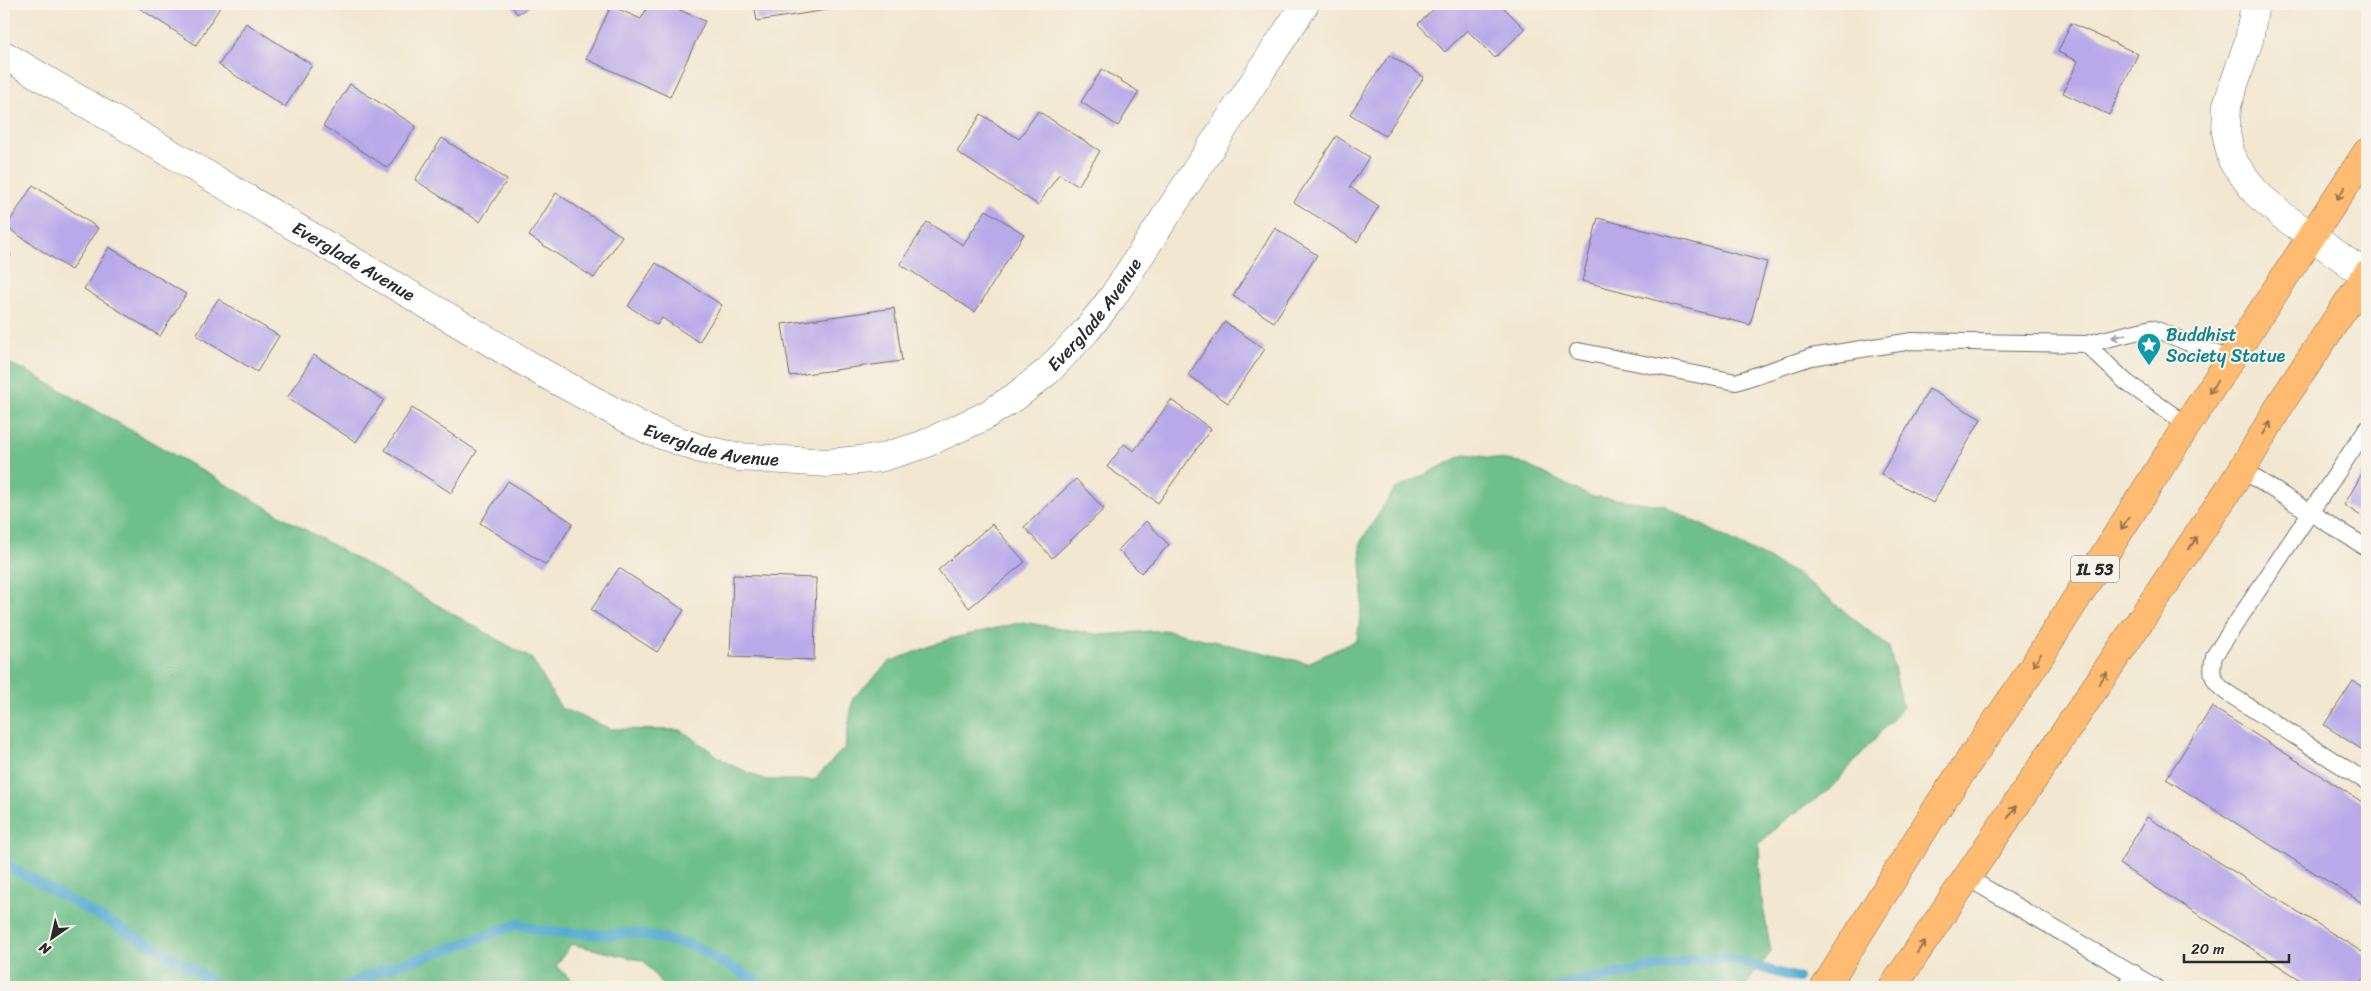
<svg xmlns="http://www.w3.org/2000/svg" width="2371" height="991" font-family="Sriracha,sans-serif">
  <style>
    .forest { fill: #6ebf8a; stroke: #4c755a }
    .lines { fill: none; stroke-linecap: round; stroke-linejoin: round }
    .stream { stroke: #56acd2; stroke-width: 10 }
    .building { fill: #b8a9e9 }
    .service-casing { stroke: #716d65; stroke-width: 18 }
    .minor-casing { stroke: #716d65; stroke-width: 29 }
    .primary-casing { stroke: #716d65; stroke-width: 29 }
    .service { stroke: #fff; stroke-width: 16 }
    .minor { stroke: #fff; stroke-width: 28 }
    .primary { stroke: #febb71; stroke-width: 28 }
    .oneway { stroke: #94734e }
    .oneway2 { stroke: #a0a0a0 }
    .labels { text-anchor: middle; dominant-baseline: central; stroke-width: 4.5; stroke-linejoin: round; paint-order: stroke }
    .shield { fill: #f7f3e8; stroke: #686764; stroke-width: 1 }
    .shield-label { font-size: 16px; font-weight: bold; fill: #2b2b2b }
    .street-label { font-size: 18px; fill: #2b2b2b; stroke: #f7f3e8 }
    .culture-label { font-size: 18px; fill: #0d838f; stroke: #f7f3e8; text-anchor: start }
  </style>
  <rect width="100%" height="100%" fill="#f7f3e8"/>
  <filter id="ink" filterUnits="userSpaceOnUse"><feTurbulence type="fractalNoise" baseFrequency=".02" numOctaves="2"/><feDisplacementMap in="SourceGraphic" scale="10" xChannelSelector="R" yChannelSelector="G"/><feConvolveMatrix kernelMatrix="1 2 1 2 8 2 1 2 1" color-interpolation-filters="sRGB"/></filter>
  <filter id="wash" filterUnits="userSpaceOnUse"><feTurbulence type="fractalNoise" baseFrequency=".0096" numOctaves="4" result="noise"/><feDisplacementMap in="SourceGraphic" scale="20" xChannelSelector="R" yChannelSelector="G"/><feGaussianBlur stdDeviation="1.12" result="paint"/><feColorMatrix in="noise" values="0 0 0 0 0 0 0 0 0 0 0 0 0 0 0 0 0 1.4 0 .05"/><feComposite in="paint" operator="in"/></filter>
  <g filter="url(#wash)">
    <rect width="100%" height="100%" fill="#f2e7d0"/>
    <!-- forest -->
    <path class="forest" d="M4 361 29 372 532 659 561 708 611 729 681 730 729 764 766 780H814L845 747 853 698 889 662 949 639 1023 622 1101 635 1164 630 1308 663 1357 640 1363 593 1360 543 1394 490 1466 454 1520 462 1590 496 1663 505 1797 574 1889 647 1903 707 1829 790 1782 822 1759 844 1760 889 1771 952 1744 987H664L644 961 571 944 556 966 579 987H4Z"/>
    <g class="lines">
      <!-- stream -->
      <path class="stream" d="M4 863 193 969 218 987
        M343 987 385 969 461 945 518 924 542 931 607 935 633 933 692 945 767 987
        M1278 987 1301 980 1320 987
        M1554 987 1692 960 1725 958 1798 978"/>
    </g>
    <g id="blocks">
      <!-- building -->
      <path class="building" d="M133 4H222L196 45Z
        M511 4H534L517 14Z
        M649 4H666L705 21 670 97 586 59 611 6 641 19Z
        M754 4H852V6L757 21Z
        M1439 4H1500L1525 29 1495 58 1467 30 1445 52 1418 24Z
        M246 23 312 65 285 107 219 65Z
        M2071 23 2138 54 2109 115 2063 93 2078 61 2058 52Z
        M1389 55 1424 77 1385 136 1350 114Z
        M1102 69 1139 92 1118 126 1081 102Z
        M350 84 416 126 388 168 323 126Z
        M1038 111 1100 151 1078 186 1059 174 1038 205 957 152 981 114 1019 139Z
        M1336 136 1369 157 1350 187 1379 206 1357 242 1294 202Z
        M442 138 507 180 480 222 415 180Z
        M33 185 98 228 71 270 6 227Z
        M556 193 622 236 594 278 529 236Z
        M986 210 1024 234 975 312 900 264 927 222 963 245Z
        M1598 218 1767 262 1750 325 1582 281Z
        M1275 228 1317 255 1274 322 1233 296Z
        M109 247 186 294 160 336 84 289Z
        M4 251 11 255 4 266Z
        M656 263 722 305 699 342 662 318 657 325 628 306Z
        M218 299 279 336 257 372 196 335Z
        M894 308 902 361 790 376 782 324Z
        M1225 322 1265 349 1228 403 1188 375Z
        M314 355 384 400 356 442 287 398Z
        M1929 389 1981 419 1933 503 1881 474Z
        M1171 400 1211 429 1158 503 1107 467 1124 444 1134 451Z
        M412 408 477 451 451 493 385 450Z
        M2367 465V520L2344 505Z
        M1076 479 1104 509 1052 558 1024 527Z
        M508 481 573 523 546 565 480 523Z
        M1146 521 1169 545 1141 573 1118 550Z
        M992 524 1025 562 969 608 938 570Z
        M619 568 684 610 657 652 591 610Z
        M733 575 816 578 814 660 730 657Z
        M2353 681 2367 690V753L2324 725Z
        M2212 707 2367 805V906L2166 779Z
        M2147 817 2367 955V974L2358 987H2312L2119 864Z"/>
    </g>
  </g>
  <g filter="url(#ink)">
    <use href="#blocks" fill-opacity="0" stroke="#716d65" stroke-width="1"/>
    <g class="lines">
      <defs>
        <path id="service" d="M1578 351 1736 382 1811 357 1912 341 2086 344
          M2187 425 2126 382 2086 344 2152 328 2231 360
          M2367 428 2214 656C2210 673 2212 681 2226 692L2367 782
          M2242 470 2367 548
          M1968 878 2155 987
          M2125 987 2134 973"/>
        <g id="minor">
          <path d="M2255 4 2249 40 2227 105 2226 133 2232 160 2256 193 2283 216 2366 275"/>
          <path id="s1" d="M4 55 543 373 648 430 701 449 739 457 828 463 880 458 922 445 985 416 1015 397 1048 371 1087 330 1112 298 1305 4"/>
        </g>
        <path id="primary" d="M1825 987 1941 802 2022 684 2187 425 2367 152
          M1893 987 2242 470 2283 400 2367 274"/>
      </defs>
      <!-- service casing -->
      <use href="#service" class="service-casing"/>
      <!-- minor casing -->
      <use href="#minor" class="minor-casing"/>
      <!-- primary casing -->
      <use href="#primary" class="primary-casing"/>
      <!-- service -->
      <use href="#service" class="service"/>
      <!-- minor -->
      <use href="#minor" class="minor"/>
      <!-- primary -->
      <use href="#primary" class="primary"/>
    </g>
    <!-- one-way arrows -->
    <defs><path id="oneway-shaft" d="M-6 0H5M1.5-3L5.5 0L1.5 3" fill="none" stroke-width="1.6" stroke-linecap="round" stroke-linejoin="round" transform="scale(1.25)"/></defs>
    <g class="oneway">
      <use href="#oneway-shaft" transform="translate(2341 193) rotate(123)"/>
      <use href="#oneway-shaft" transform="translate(2213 387) rotate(124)"/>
      <use href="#oneway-shaft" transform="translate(2267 428) rotate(-60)"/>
      <use href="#oneway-shaft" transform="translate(2125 523) rotate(123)"/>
      <use href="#oneway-shaft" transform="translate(2193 543) rotate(-56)"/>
      <use href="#oneway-shaft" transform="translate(2037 660) rotate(123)"/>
      <use href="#oneway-shaft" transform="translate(2103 678) rotate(-56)"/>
      <use href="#oneway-shaft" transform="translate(2012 812) rotate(-56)"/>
      <use href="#oneway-shaft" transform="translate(1921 947) rotate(-56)"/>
    </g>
    <use class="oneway2" href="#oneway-shaft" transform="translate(2119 336) rotate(166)"/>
  </g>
  <!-- icons -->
  <defs>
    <symbol id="sight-pin" viewBox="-11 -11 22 30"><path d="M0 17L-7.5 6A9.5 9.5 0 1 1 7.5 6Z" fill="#0f9aa8" stroke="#f7f3e8"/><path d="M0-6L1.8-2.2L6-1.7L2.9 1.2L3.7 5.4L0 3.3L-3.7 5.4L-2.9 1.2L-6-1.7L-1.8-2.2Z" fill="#fff"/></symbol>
  </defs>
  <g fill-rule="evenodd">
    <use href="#sight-pin" x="2135" y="331" width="28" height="38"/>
  </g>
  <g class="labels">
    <!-- shield labels -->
    <rect class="shield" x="2071" y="555.5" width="48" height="27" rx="4"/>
    <g class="shield-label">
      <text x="2095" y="569">IL 53</text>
    </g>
    <!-- street labels -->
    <g class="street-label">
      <text stroke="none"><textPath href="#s1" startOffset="406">Everglade Avenue</textPath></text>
      <text stroke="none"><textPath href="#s1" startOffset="1246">Everglade Avenue</textPath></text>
      <text stroke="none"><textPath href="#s1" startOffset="811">Everglade Avenue</textPath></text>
    </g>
    <!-- culture labels -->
    <g class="culture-label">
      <text x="2166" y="335">Buddhist<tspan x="2166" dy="21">Society Statue</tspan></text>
    </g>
  </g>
  <!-- margin -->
  <rect width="2371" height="991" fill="none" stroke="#f7f3e8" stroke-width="20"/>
  <!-- north arrow -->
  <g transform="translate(52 938) rotate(214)" stroke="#f7f3e8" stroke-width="4" paint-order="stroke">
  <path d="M0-4L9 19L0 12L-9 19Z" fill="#2b2b2b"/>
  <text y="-8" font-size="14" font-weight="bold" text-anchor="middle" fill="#2b2b2b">N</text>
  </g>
  <!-- scale -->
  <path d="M2184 954v8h105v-8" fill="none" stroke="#2b2b2b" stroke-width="2.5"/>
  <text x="2191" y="954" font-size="15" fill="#2b2b2b" stroke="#f7f3e8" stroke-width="4" paint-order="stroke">20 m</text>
</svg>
